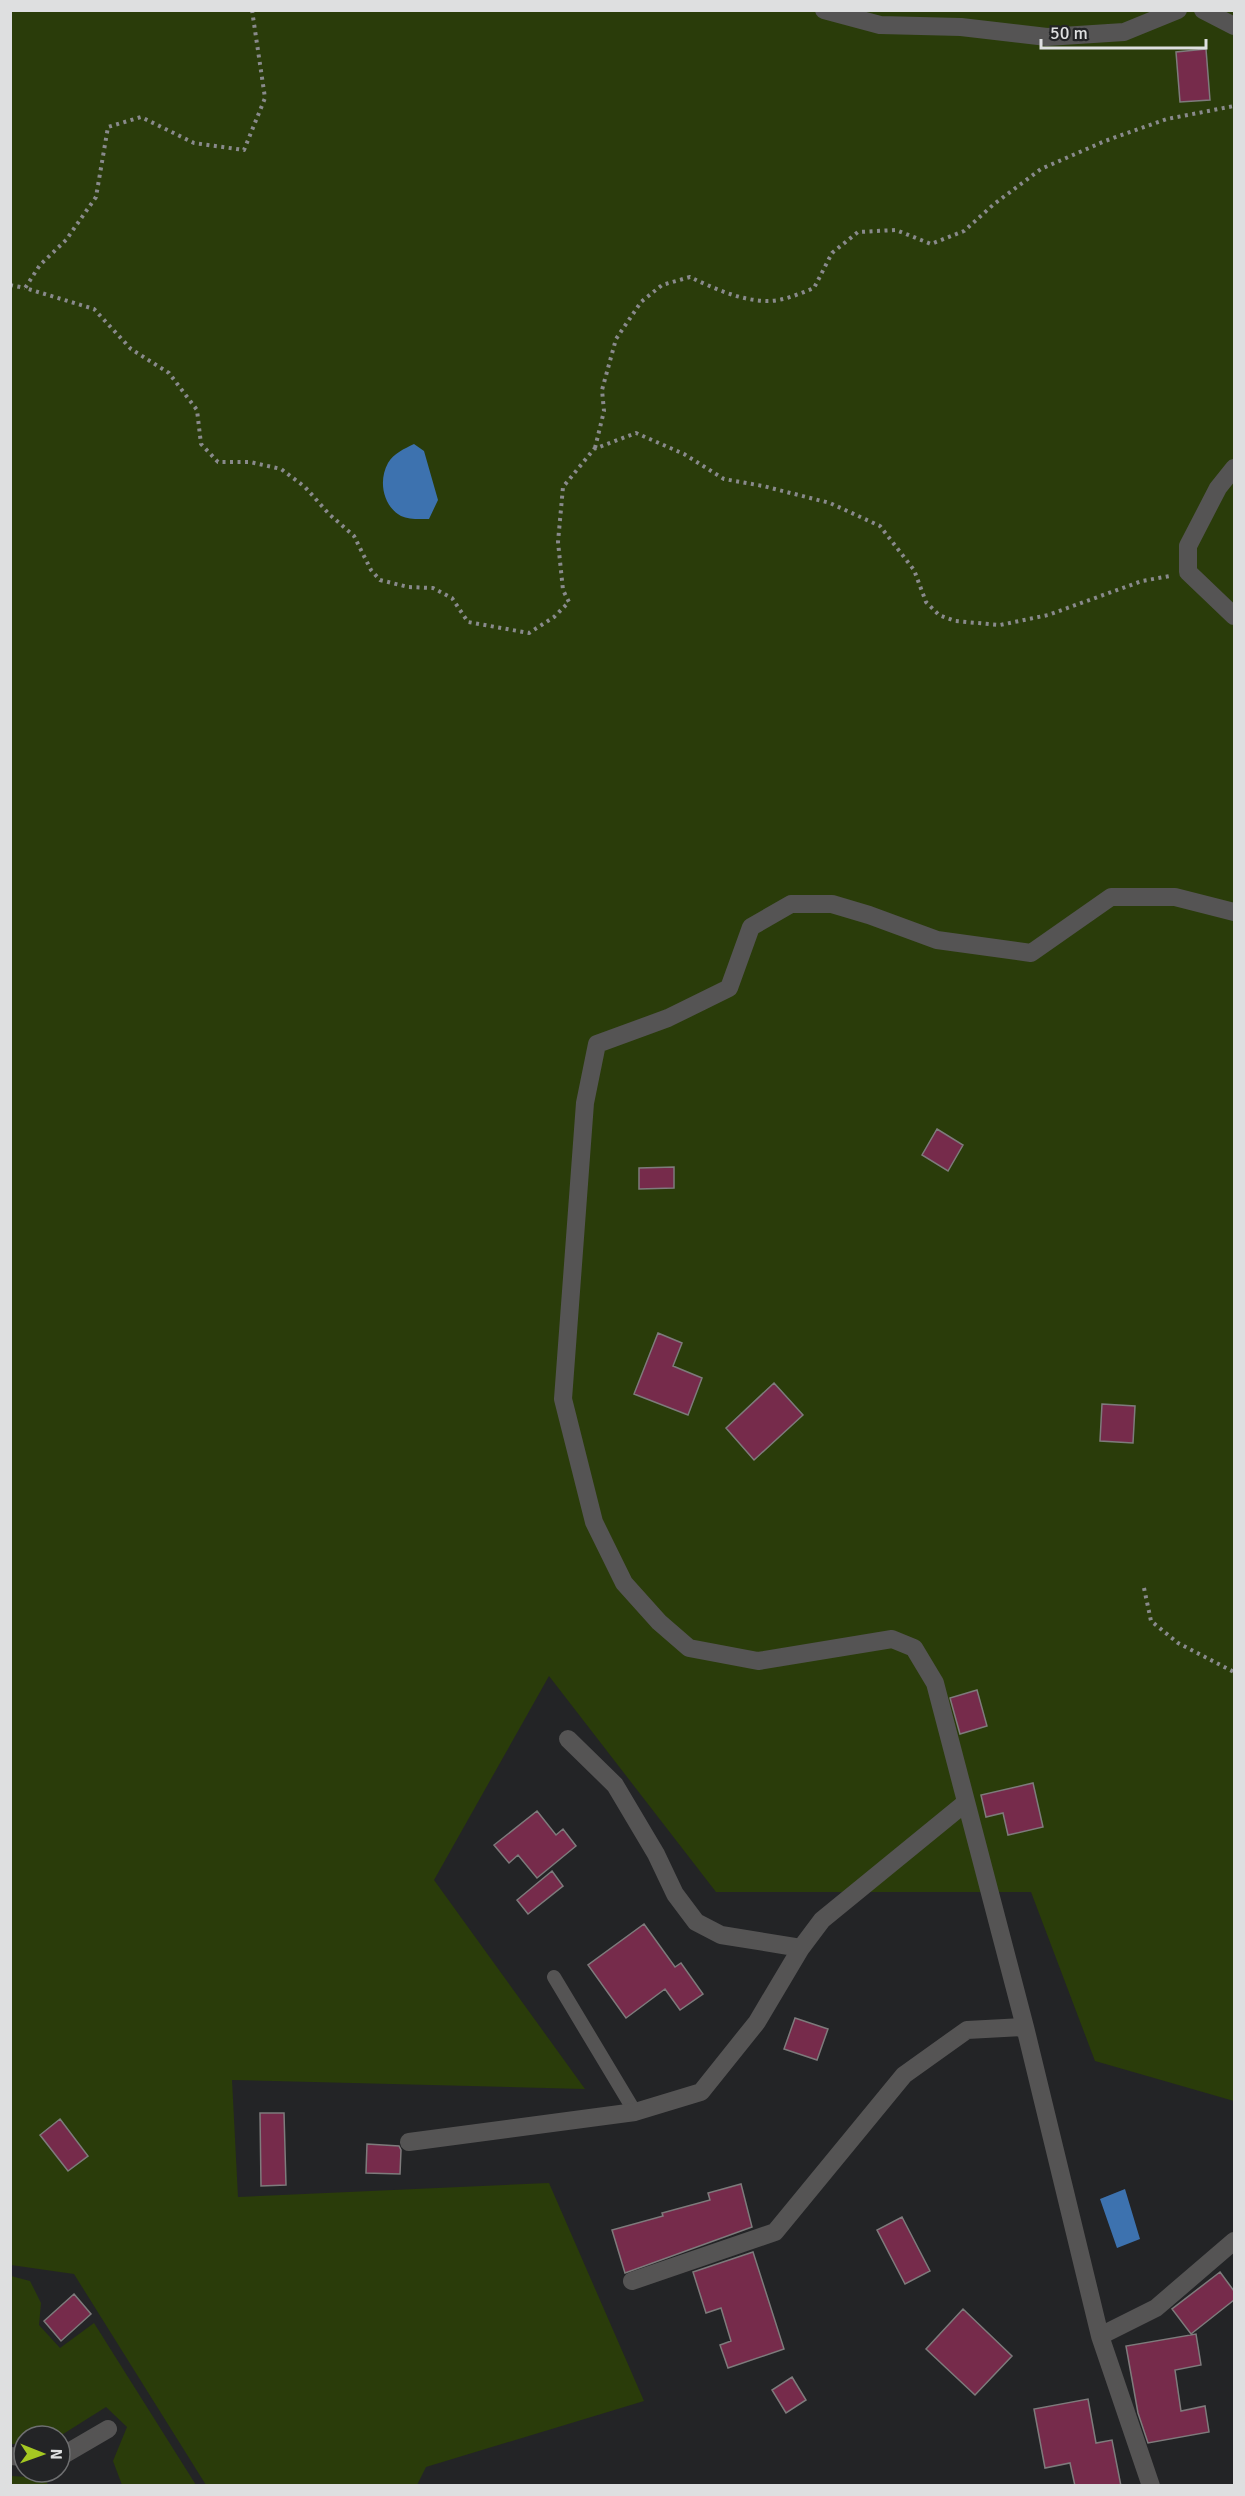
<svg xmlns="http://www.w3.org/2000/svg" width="1245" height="2496" font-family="Signika,sans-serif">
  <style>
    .green { fill: #2a3c0a }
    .water { fill: #3d72af }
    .building { fill: #762b4b; stroke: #7e7b7c; stroke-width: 1.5 }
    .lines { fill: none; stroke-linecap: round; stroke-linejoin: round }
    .path { stroke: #898a8c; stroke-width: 4; stroke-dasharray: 3 4.5; stroke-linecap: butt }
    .lane { stroke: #555454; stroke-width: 14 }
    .street { stroke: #555454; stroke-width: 18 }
  </style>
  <rect width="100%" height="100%" fill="#232426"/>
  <!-- green -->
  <path class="green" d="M11 11H1234V2101L1095 2061 1031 1892H716L549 1676 434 1880 585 2089 232 2080 238 2197 549 2183 644 2401 426 2467 417 2485H206L74 2274 11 2265Z
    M11 2276 30 2281 41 2303 39 2325 60 2348 94 2323 196 2485H122L113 2461 127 2427 106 2407 60 2436H24V2444H11Z
    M11 2476 45 2478 48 2485H11Z"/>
  <!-- water -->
  <path class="water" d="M414 444 424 451 438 500 429 519C421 519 409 520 401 516 383 506 378 481 388 463 394 453 404 449 414 444Z
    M1125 2189 1140 2239 1117 2248 1100 2199Z"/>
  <!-- building -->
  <path class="building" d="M1206 49 1210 100 1180 102 1176 52Z
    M937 1129 963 1145 948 1171 922 1155Z
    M674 1167V1188L639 1189V1168Z
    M658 1333 682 1343 673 1366 702 1378 688 1415 634 1394Z
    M774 1383 803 1415 754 1460 726 1428Z
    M1102 1404 1135 1406 1133 1443 1100 1441Z
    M977 1690 987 1726 960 1734 950 1698Z
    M1033 1783 1043 1827 1008 1835 1003 1813 986 1817 981 1795Z
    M537 1811 556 1835 563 1829 576 1846 537 1878 518 1855 509 1863 494 1845Z
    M552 1871 563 1886 528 1914 517 1900Z
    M644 1924 675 1967 681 1963 703 1994 680 2010 665 1989 626 2018 588 1965Z
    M795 2018 828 2029 817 2060 784 2049Z
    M260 2113H284L286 2185 261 2186Z
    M60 2119 88 2156 68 2171 40 2135Z
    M367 2144 399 2146 401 2150 400 2174 366 2173Z
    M741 2184 752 2227 625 2273 612 2230 663 2216 662 2213 710 2200 708 2193Z
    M902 2217 930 2271 905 2284 877 2230Z
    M753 2252 784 2349 728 2368 720 2345 731 2341 721 2308 706 2313 693 2272Z
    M1220 2272 1234 2291V2300L1191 2334 1172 2309Z
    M74 2294 91 2314 61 2341 44 2321Z
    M963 2309 1012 2356 975 2395 926 2349Z
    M1196 2334 1201 2365 1175 2370 1181 2411 1205 2406 1209 2432 1148 2443 1138 2413 1126 2346Z
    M792 2377 806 2400 786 2413 772 2390Z
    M1088 2399 1096 2443 1112 2440 1121 2486H1075L1070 2463 1045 2468 1034 2409Z"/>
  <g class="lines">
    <!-- path -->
    <path class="path" d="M252 10 265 98 244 150 194 143 141 117 108 127 96 197 66 240 40 265 25 288 94 309 131 349 169 373 197 410 201 444 218 462H250L281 469 305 487 329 514 354 536 371 570 380 580 408 587 433 588 452 598 468 622 529 633 554 617 569 602 563 590 558 542 563 487 594 449 636 433 684 454 724 479 763 486 830 503 880 526 914 570 926 602 939 615 955 621 1000 625 1048 615 1142 581 1170 576
      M10 285 25 288
      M595 448 604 411 602 390 616 339 641 302 662 285 690 277C713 288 741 301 768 301 783 301 799 294 814 288L832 253 858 232 896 230 931 244 964 231 994 204 1041 169 1105 141 1167 119 1234 106
      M1144 1588 1151 1621 1178 1643 1234 1672"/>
    <!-- lane -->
    <path class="lane" d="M554 1977 635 2112"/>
    <!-- street -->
    <path class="street" d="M824 10 880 25 961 27 1047 37 1124 32 1178 10
      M1203 10 1234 26
      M1234 468 1218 488 1188 546V572L1234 616
      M568 1739 615 1785 656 1854 675 1894 696 1922 721 1935 801 1948
      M409 2142 635 2112 701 2092 757 2022 801 1948 822 1920 964 1804
      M632 2281 775 2232 904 2075 967 2030 1025 2027
      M1100 2336 1156 2308 1234 2241
      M10 2456 24 2457
      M60 2457 108 2429
      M1151 2486 1100 2336 1025 2027 935 1683 914 1648 892 1639 758 1661 689 1648 659 1622 624 1583 594 1522 563 1399 585 1103 597 1044 668 1018 729 988 751 927 791 904H832L869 915 937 940 1031 953 1111 897H1175L1234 912"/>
  </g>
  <!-- border -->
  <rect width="1245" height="2496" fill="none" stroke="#dedfe0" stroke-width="24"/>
  <!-- north arrow -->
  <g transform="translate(42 2454) rotate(91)"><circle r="28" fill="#232426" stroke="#6e6f70" stroke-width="1.5"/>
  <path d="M0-4.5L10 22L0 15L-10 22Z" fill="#a5c822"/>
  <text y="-9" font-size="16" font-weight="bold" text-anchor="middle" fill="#dedfe0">N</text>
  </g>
  <!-- scale -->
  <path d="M1041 39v9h165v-9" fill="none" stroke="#dedfe0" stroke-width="3"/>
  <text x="1050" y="39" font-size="18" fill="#dedfe0" stroke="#232426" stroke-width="4.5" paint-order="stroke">50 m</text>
</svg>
